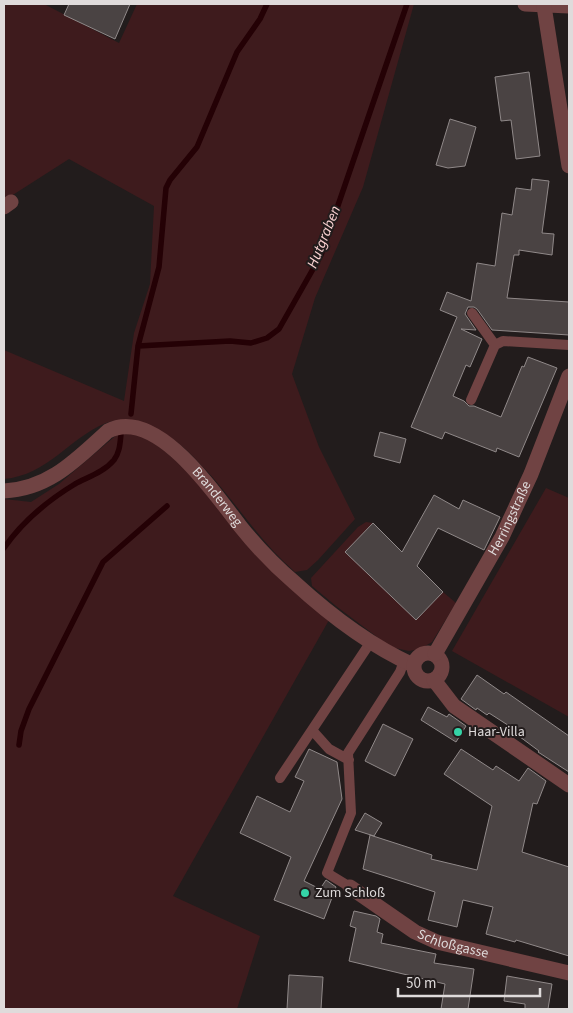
<svg xmlns="http://www.w3.org/2000/svg" width="573" height="1013" font-family="'Source Sans 3',sans-serif">
  <style>
    .green { fill: #3e1b1d }
    .lines { fill: none; stroke-linecap: round; stroke-linejoin: round }
    .stream { stroke: #240105; stroke-width: 5.5 }
    .building { fill: #4a4343; stroke: #908989 }
    .service { stroke: #704343; stroke-width: 10 }
    .minor { stroke: #704343; stroke-width: 15 }
    .poi-dot { fill: #35d4a7; stroke: #221c1c; stroke-width: 2 }
    .labels { text-anchor: middle; dominant-baseline: central; stroke-width: 4; stroke-linejoin: round; paint-order: stroke }
    .street-label { font-size: 14px; fill: #dfdbdb; stroke: #221c1c }
    .poi-label { font-size: 14px; fill: #dfdbdb; stroke: #221c1c; text-anchor: start }
    .water-label { font-size: 15px; font-style: italic; fill: #fbd3d3; stroke: #221c1c }
  </style>
  <rect width="100%" height="100%" fill="#221c1c"/>
  <!-- green -->
  <path class="green" d="M4 4H44L119 43 137 4H414L363 187 315 298 292 374 319 447 355 519 318 560 307 570 295 572C261 543 237 504 207 471 195 459 183 444 167 436 160 432 151 429 143 426 130 421 119 418 106 423 69 438 48 475 4 479V350L124 401 134 333 150 284 154 206 69 159 8 198 4 196Z
    M120 432C147 430 174 459 192 476L329 620 173 896 260 936 237 1009H4V499L31 502 59 484Z
    M546 488 569 498V717L452 651Z
    M366 522 373 523 346 552 416 620 443 592 456 603 432 642 420 649 409 651 395 648 385 643 336 606 312 586 311 578 358 527Z"/>
  <g class="lines">
    <!-- stream -->
    <path class="stream" d="M138 346 230 341 251 343 267 338 279 329 321 255 407 4
      M131 414 138 346 159 267 166 188 170 180 197 147 237 52 260 19 267 4
      M4 548C22 522 47 501 75 484 88 477 104 472 114 460 120 452 120 443 121 434
      M19 745 21 731 29 709 103 562 167 506"/>
  </g>
  <!-- building -->
  <path class="building" d="M69 4H130L115 39 64 15Z
    M529 72 540 156 516 159 511 120 501 121 495 77Z
    M450 119 476 127 465 166 448 168 436 165Z
    M532 179 549 181 542 233 554 234 552 255 519 250V255H514L507 298 569 302V335L492 330 477 309 474 307H468L465 314 476 330 461 329 482 339 470 367 466 365 453 396 464 401 469 406H474L501 417 522 366 524 367 528 357 557 368 519 457 497 448 496 452 445 432 442 439 411 427 457 317 440 310 447 292 471 301 477 263 495 266 502 213 512 215 516 188 531 190Z
    M380 432 406 439 400 463 374 456Z
    M434 495 459 509 463 500 500 517 484 550 438 528 417 566 443 592 416 620 345 552 373 523 402 552Z
    M477 675 504 694 506 692 569 736V772L538 752 539 751 512 731 514 729 489 713 487 715 477 708 476 710 461 699Z
    M428 707 447 717 449 714 466 726 456 742 421 720Z
    M383 724 413 739 395 776 365 761Z
    M309 749 337 762 342 799 304 881 320 889 326 880 336 887 324 919 274 900 291 857 240 833 257 796 290 812 304 781 295 777Z
    M461 749 493 770 496 766 519 781 528 768 546 781 537 804 533 803 522 852 569 867V956L516 940 515 942 486 934 493 907 463 900 457 927 428 920 435 892 363 869 370 835 432 855 431 859 477 870 492 806 444 774Z
    M365 813 382 823 374 836 355 830Z
    M354 911 376 916 380 919 377 932 383 934 381 943 436 954 434 963 474 969 468 1009H441L445 984 349 961 356 928 350 926Z
    M289 975 323 977 321 1009H287Z
    M507 976 552 984 548 1009H525V1004L504 1001Z"/>
  <g class="lines">
    <!-- service -->
    <path class="service" d="M472 313 495 345
      M471 400 495 345 503 341 569 345
      M312 730 329 749 349 760
      M280 778 370 643
      M350 887 327 873 351 813 348 753 400 672 404 661"/>
    <!-- minor -->
    <g class="minor">
      <path d="M525 4 569 6"/>
      <path d="M544 6 569 166"/>
      <path d="M4 207 11 202"/>
      <path id="s1" d="M4 491C49 489 76 460 108 431 156 406 215 494 240 526 256 546 275 566 295 583 331 616 369 645 413 665"/>
      <circle cx="428" cy="667" r="14"/>
      <path id="s2" d="M435 654 502 537 531 474 569 376"/>
      <path d="M434 680 454 706 569 785"/>
      <path id="s3" d="M350 887 415 932 437 942 569 973"/>
    </g>
  </g>
  <!-- markers -->
  <g class="poi-dot">
    <circle cx="458" cy="732" r="5"/>
    <circle cx="305" cy="893" r="5"/>
  </g>
  <g class="labels">
    <!-- street labels -->
    <g class="street-label">
      <text stroke="none"><textPath href="#s1" startOffset="260">Branderweg</textPath></text>
      <text stroke="none"><textPath href="#s2" startOffset="155">Herringstraße</textPath></text>
      <text stroke="none"><textPath href="#s3" startOffset="119">Schloßgasse</textPath></text>
    </g>
    <!-- poi labels -->
    <g class="poi-label">
      <text x="468" y="732">Haar-Villa</text>
      <text x="315" y="893">Zum Schloß</text>
    </g>
    <!-- water labels -->
    <g class="water-label">
      <text transform="translate(324 237) rotate(-68)">Hutgraben</text>
    </g>
  </g>
  <!-- border -->
  <rect width="573" height="1013" fill="none" stroke="#dfdbdb" stroke-width="10"/>
  <!-- scale -->
  <path d="M398 988v8h142v-8" fill="none" stroke="#dfdbdb" stroke-width="2.5"/>
  <text x="406" y="988" font-size="15" fill="#dfdbdb" stroke="#221c1c" stroke-width="4" paint-order="stroke">50 m</text>
</svg>
